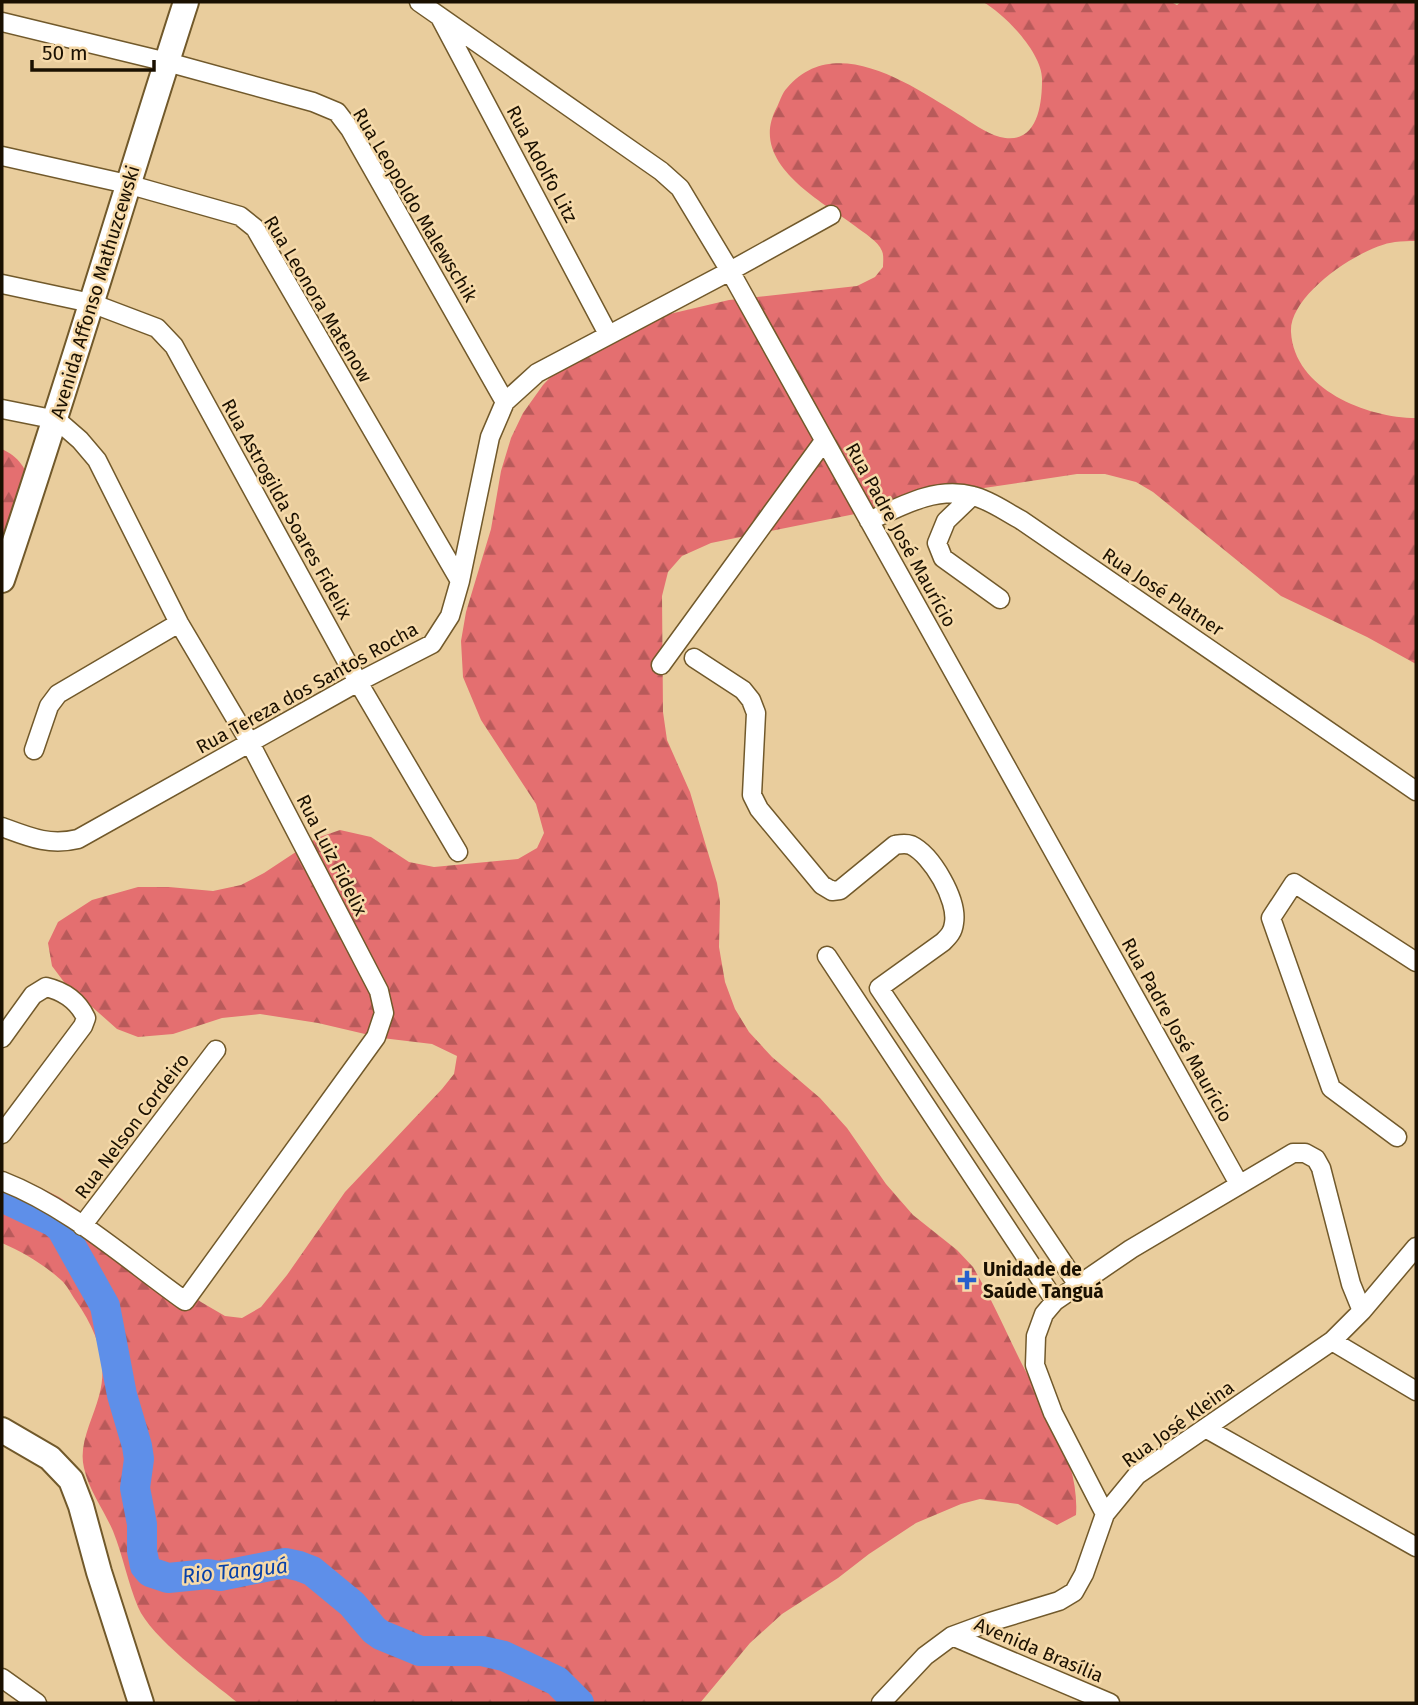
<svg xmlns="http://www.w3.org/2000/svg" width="1418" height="1705" font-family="'Fira Sans',sans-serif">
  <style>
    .forest { fill: url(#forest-firs) }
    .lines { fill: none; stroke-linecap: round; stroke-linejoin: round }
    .river { stroke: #5e8fe9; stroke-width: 30 }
    .street-casing { stroke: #71592b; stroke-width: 21 }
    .secondary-casing { stroke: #71592b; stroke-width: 28 }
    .street { stroke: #fff; stroke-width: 18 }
    .secondary { stroke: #fff; stroke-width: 24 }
    .poi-dot { fill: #265fcc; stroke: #f6daaa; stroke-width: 2.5 }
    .labels { text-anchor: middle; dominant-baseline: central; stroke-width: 5; stroke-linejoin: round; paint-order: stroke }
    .street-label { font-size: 19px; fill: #1a1001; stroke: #f6daaa }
    .poi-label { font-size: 19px; font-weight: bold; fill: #1a1001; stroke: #f6daaa; text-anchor: start }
    .water-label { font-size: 21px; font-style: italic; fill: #0840a8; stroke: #f6daaa }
  </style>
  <defs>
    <pattern id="forest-firs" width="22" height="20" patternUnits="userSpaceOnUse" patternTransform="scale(1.75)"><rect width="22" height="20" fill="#e46f70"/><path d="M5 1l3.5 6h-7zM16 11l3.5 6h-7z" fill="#b85a5a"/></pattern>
  </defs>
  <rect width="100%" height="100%" fill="#e9cd9d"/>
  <!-- forest -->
  <path class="forest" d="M983 2H1171L1177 5 1181 2H1416V241C1409 241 1402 241 1395 242 1362 246 1289 294 1291 332 1294 389 1367 418 1416 418V664L1367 637 1281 596 1153 492 1136 482 1105 474H1077L984 488 711 543 682 556 668 572 662 596 663 712 667 740 690 792 717 883 720 902 719 947 725 982 735 1009 749 1032 772 1057 820 1098 847 1128 886 1184 913 1215 957 1250 973 1267C990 1296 1003 1325 1017 1354 1041 1404 1080 1457 1076 1515L1057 1525 1018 1504 980 1499 961 1504 916 1523 869 1554 838 1578 782 1614 750 1643 700 1703H238C211 1681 151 1638 138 1607 128 1583 123 1556 113 1531 104 1510 89 1491 84 1468 78 1444 93 1419 99 1396 109 1361 96 1330 76 1301 71 1294 67 1285 61 1280 43 1264 23 1252 2 1243V1173L35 1185 59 1197 89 1217 201 1302 225 1316 242 1318 261 1307 287 1275 345 1192 442 1089 454 1074 457 1056 432 1044 382 1038 318 1023 260 1014 222 1018 173 1034 138 1037 117 1029 64 982 52 966 48 943 58 922 92 900 138 887H169L213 891 241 885 264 873 317 838 340 830 371 837 409 862 434 867 518 859 537 848 544 833 536 804 481 720 463 677 461 641 466 612 491 529 501 471 511 438 523 413 543 385 563 364 640 321 729 300 857 286 875 277 883 267C883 263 884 255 882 251 878 241 864 233 855 226 818 199 747 162 777 107 780 101 782 93 787 88 835 32 911 85 958 114 971 122 985 133 1000 137 1037 146 1042 106 1042 80 1043 54 1005 14 983 2Z
    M2 449C17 456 29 469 29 487 29 500 7 550 2 565Z"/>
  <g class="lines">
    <!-- river -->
    <path class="river" d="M2 1197 54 1222 61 1228 105 1306 122 1395 137 1446 139 1459 135 1488 142 1524V1551L145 1566 150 1572 168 1578 208 1574 220 1576 285 1563 299 1566 312 1571 352 1604 374 1630 381 1635 420 1651H482L504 1656 557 1681 579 1703"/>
    <defs>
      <path id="street" d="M419 2 661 171 680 188 730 271 1239 1184
        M441 19 608 334
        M2 22 167 62 313 102 337 112 350 129 505 402
        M2 156 127 184 240 216 255 228 460 581
        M2 284 91 303 157 328 174 346 358 682 458 852
        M2 409 57 420 80 440 97 460 179 623 250 743 379 991 384 1013 376 1037 185 1301C126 1259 69 1207 2 1181
        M972 496 946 521 937 543 943 558 1000 599
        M869 521C901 506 936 486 973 496 990 500 1006 512 1021 520L1416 791
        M694 658 743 690 751 700 756 713 752 795 759 809 822 885 832 891 840 890 895 845C901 844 905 843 911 845 932 855 958 900 954 923 953 932 949 936 943 942L879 988 1078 1285
        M661 665 824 441
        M34 750 49 706 58 694 179 623
        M2 827C29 837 49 846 78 839L358 682 432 644 450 616 460 581 490 437 505 402 537 373 730 271 831 215
        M827 956 1055 1301
        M2 1038 33 995 46 987C63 991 78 1001 86 1018L83 1026 2 1134
        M1397 1137 1331 1088 1271 918 1294 883 1416 962
        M82 1226 216 1050
        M1332 1341 1416 1391
        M1207 1429 1416 1547
        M1105 1514 1053 1413 1035 1365 1036 1336 1044 1314 1055 1301 1131 1249 1293 1153H1305L1316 1159 1321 1168 1351 1284 1362 1311
        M952 1636 1110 1703
        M2 1678 37 1703
        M881 1703 925 1656 952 1636 990 1622 1059 1601 1074 1592 1084 1574 1105 1514 1137 1475 1332 1341 1362 1311 1416 1247"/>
      <path id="secondary" d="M2 580C67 389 124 194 186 2
        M2 1430 50 1458 71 1480 81 1506 99 1572 141 1703"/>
    </defs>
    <!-- street casing -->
    <use href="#street" class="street-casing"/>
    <!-- secondary casing -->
    <use href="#secondary" class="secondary-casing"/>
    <!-- street -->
    <use href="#street" class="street"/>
    <!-- secondary -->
    <use href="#secondary" class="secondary"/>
  </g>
  <!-- markers -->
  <path class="poi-dot" d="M963.5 1269.5h7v7h7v7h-7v7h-7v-7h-7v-7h7z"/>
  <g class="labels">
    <!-- street labels -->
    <g class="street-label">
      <text transform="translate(542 164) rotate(62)">Rua Adolfo Litz</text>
      <text transform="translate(415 205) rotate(59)">Rua Leopoldo Malewschik</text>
      <text transform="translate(95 292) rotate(-73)">Avenida Affonso Mathuzcewski</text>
      <text transform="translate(318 299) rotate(59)">Rua Leonora Matenow</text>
      <text transform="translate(287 509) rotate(61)">Rua Astrogilda Soares Fidelix</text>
      <text transform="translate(901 535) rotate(61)">Rua Padre José Maurício</text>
      <text transform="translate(1163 592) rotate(34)">Rua José Platner</text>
      <text transform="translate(307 688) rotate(-29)">Rua Tereza dos Santos Rocha</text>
      <text transform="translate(332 855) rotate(63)">Rua Luiz Fidelix</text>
      <text transform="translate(1177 1030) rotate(61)">Rua Padre José Maurício</text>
      <text transform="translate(132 1126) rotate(-53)">Rua Nelson Cordeiro</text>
      <text transform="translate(1178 1424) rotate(-36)">Rua José Kleina</text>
      <text transform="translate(1039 1650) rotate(23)">Avenida Brasília</text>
    </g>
    <!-- poi labels -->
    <g class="poi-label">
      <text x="983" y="1269">Unidade de<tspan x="983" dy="22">Saúde Tanguá</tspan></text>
    </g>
    <!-- water labels -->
    <g class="water-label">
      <text transform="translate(235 1571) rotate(-6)">Rio Tanguá</text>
    </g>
  </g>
  <!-- border -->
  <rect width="1418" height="1705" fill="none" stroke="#1a1001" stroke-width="7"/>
  <!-- scale -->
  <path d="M32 60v10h122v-10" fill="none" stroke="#1a1001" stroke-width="3.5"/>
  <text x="42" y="60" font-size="21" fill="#1a1001" stroke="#f6daaa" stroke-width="5" paint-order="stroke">50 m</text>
</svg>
